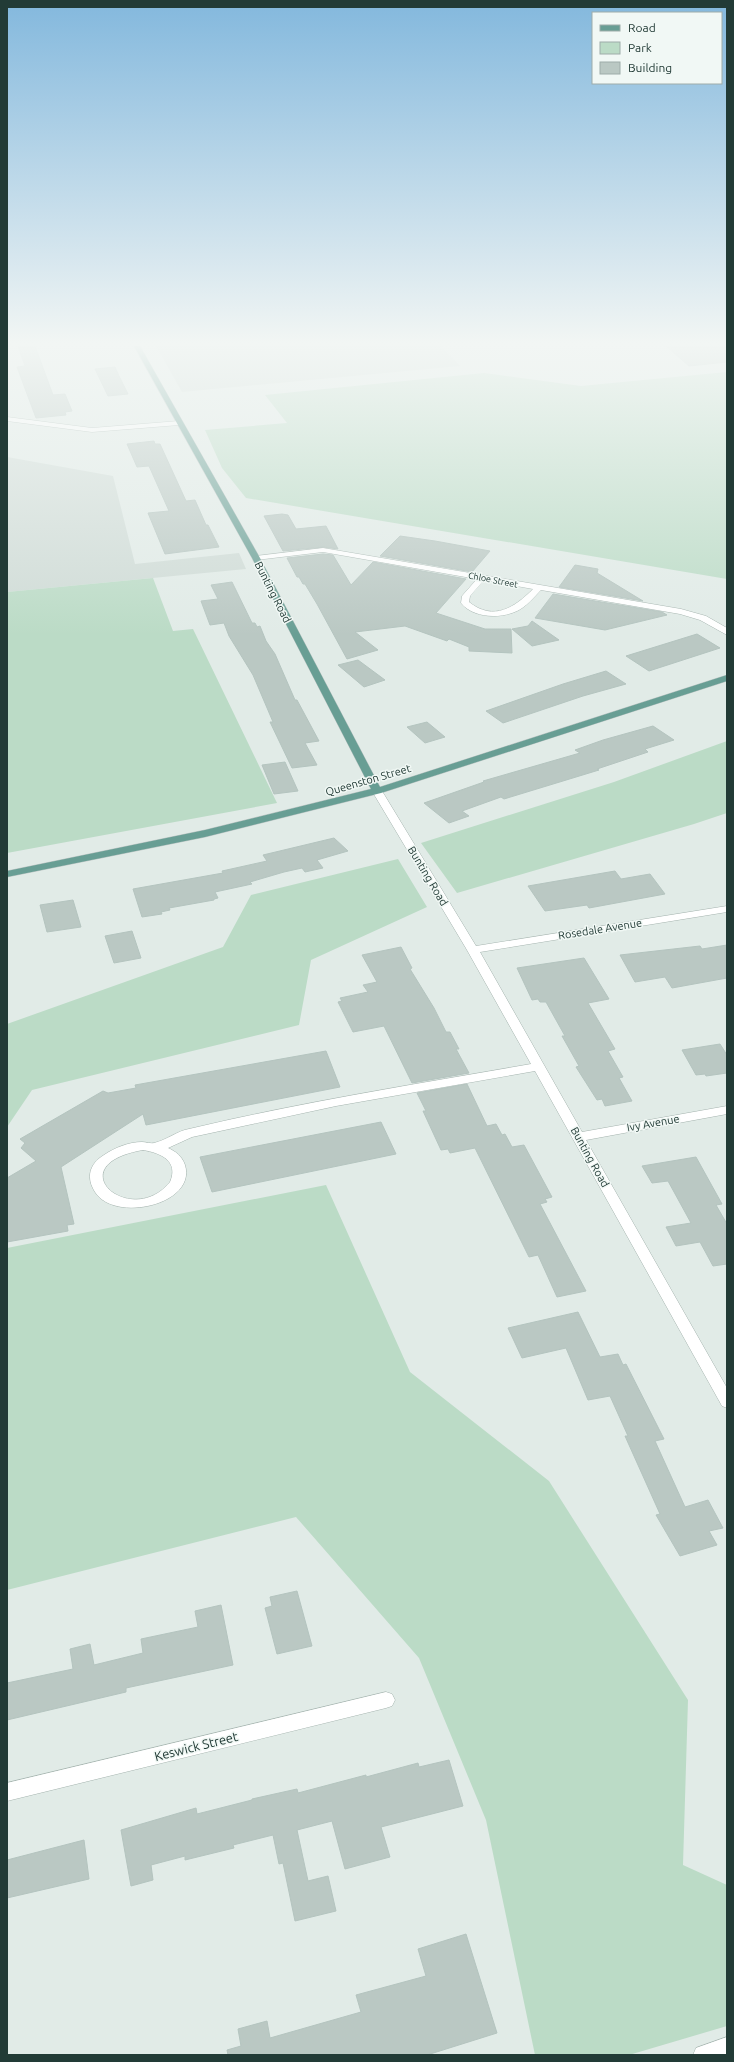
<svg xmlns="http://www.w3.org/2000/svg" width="734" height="2062" font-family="Ubuntu,sans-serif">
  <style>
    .built { fill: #cfdbd6 }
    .green { fill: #bbdbc6 }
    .building { fill: #bac8c3; stroke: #b4c4bf }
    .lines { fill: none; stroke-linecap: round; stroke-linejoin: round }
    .minor-casing { stroke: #a4b3ae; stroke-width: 1 }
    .major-casing { stroke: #c1c8c7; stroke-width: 1 }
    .minor { fill: #fff; fill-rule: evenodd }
    .major { fill: #689e94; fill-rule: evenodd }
    .labels { text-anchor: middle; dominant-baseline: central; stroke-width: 3; stroke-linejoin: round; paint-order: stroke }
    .far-street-label { font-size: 9px; fill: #223b36; stroke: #f1f8f5 }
    .street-label { font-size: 11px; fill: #223b36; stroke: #f1f8f5 }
    .near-street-label { font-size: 13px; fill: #223b36; stroke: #f1f8f5 }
  </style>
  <rect width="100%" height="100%" fill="#e1ebe7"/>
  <!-- built -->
  <path class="built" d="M156 346H441L460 366 182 392Z
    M7 457 113 476 135 564 239 553 246 569 7 592Z"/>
  <!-- green -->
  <path class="green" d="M727 372V579L246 498 222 468 205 430 287 423 265 395 484 373 581 386Z
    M153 578 173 631 193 629 277 803 7 853V592Z
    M727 741V813L694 824 457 893 421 843 614 782Z
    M398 859 427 907 311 960 299 1025 32 1090 7 1127V1024L223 947 251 895Z
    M326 1185 410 1372 549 1481 688 1700 683 1865 727 1885V2026L629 2055H535L486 1820 419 1658 296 1517 7 1590V1248Z"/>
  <!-- building -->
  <path class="building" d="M18 346H35L53 395 65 394 72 411 65 412 66 415 36 418 17 367 25 366Z
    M666 346H727V362L689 366Z
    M115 367 119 376 128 394 108 396 95 369Z
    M154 441 155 444H160L186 501 195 500 206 525H208L219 547 165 554 148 513 169 511 149 466 137 467 127 444Z
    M282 514 288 515 296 529 326 526 338 549 323 547 283 551 264 516Z
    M400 536 435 541 490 551 472 572 380 556Z
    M323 554 333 555 351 585 373 562 466 579 436 613 485 629H511L512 653 469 651V647L449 639 447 641 405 626 355 632 378 650 347 659 317 604 305 584H303L299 577H297L287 558Z
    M575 565 598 569 597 573 643 601 559 587Z
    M232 582 252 623H255L257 627 260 626 266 641 275 654 295 700H297L319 741 305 743 317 765 292 768 270 722H273L253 675 229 636 224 623 210 625 201 601 218 599 211 585Z
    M553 594 662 612 667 615 605 630 535 618Z
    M532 621 559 640 532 646 512 629 528 626Z
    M697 634 720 648 649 671 626 656Z
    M358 660 385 680 364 687 338 665Z
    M606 671 626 684 583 696 503 723 486 711 563 684Z
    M427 722 445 737 425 743 407 727Z
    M653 726 674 740 645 749 648 752 597 769 599 770 504 799 501 797 462 811 469 816 449 823 424 803 484 782 483 781 580 753 575 750 603 740Z
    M285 762 298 791 274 794 262 765Z
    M334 838 348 851 317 860 323 868 305 872 302 868 284 872 250 882 252 884 215 892 218 898 214 899V900L169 908 170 910 161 912 162 914 142 917 133 889 223 873 222 871 267 861 263 855Z
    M615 871 621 879 650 874 665 894 589 908 587 905 545 911 528 886Z
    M73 900 81 927 47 932 40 905Z
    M132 931 141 958 114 963 105 936Z
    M727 945V978L672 988 665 977 635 982 620 955 700 946 702 949Z
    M401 947 412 968 410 969 434 1008 446 1032H450L459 1049H456L469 1073 412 1083 384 1026 353 1032 338 1002 342 1001 340 998 368 992 363 985 377 982 362 955Z
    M584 958 609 999 588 1003 615 1049 608 1051 623 1077 619 1078 632 1101 605 1106 602 1099 597 1100 576 1067 579 1066 562 1036H565L546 1002H540L538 999 532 1000 517 968Z
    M720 1044 727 1055V1073L706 1076 705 1074 696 1075 682 1050Z
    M326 1051 340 1087 146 1125 143 1114 61 1167 74 1224 67 1225 68 1231 7 1242V1178L36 1161 21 1148 25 1143 20 1139 103 1091 108 1093 136 1088 135 1085Z
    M467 1084 487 1126 496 1124 502 1135 505 1134 512 1147 524 1145 552 1197 545 1199 547 1202 540 1204 586 1291 557 1297 538 1255 529 1257 475 1148 450 1153 448 1149 441 1150 423 1111H426L417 1093Z
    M381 1122 396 1154 212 1192 200 1157Z
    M696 1157 722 1204 716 1205 727 1224V1264L713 1266 700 1242 676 1246 666 1227 691 1223 668 1181 652 1183 642 1166Z
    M578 1312 600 1357 618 1354 623 1365 626 1364 664 1439 655 1441 685 1507 708 1500 723 1528 709 1531 717 1545 680 1556 656 1515 660 1514 625 1436H628L610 1396 588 1400 566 1348 522 1358 508 1328Z
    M297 1591 312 1646 277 1654 265 1608 272 1606 270 1597Z
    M221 1605 233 1665 126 1688V1692L7 1720V1683L73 1669 70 1649 90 1644 94 1665 143 1653 141 1639 198 1627 195 1611Z
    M449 1760 463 1806 381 1827 390 1857 345 1869 332 1821 297 1830 308 1881 328 1876 336 1911 295 1921 283 1863 279 1864 273 1835 233 1845 234 1848 185 1860V1856L151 1865 153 1880 131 1886 121 1830 196 1808 197 1814 252 1800V1799L297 1789 298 1793 366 1775V1777L418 1763 419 1767Z
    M84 1840 89 1879 7 1898V1860Z
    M466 1934 497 2033 427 2055H228L227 2050 241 2046 238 2029 267 2021 270 2038 361 2012 356 1995 426 1976 418 1949Z"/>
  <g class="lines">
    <defs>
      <path id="minor" d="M7 417 92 428 179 421 182 423 179 425 92 432 7 421Z
        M323 548 681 609 706 616 727 628V635L700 620 680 614 541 590C534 597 526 607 517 611 500 619 473 618 461 603L462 596 477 579 323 552 256 560 252 558 256 556ZM484 580 533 589C515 607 494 622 469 602L470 596Z
        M377 788 382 791 476 946 727 906V912L480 952 582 1132 727 1106V1114L586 1140 727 1388V1408L722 1406 535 1071 336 1106 192 1137 168 1148C175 1151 182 1156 185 1165 197 1205 114 1223 95 1192 86 1178 89 1164 104 1155 114 1148 129 1142 142 1142 146 1142 151 1144 154 1143 167 1140 177 1131 189 1129 302 1102 417 1084 531 1064L467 950 372 791ZM143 1150C161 1153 179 1161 170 1182 131 1230 56 1165 143 1150Z
        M386 1692 392 1694 395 1700 392 1706 386 1708 7 1801V1783Z
        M727 2037V2055H693L696 2048Z"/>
      <path id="major" d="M134 346H140L260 558 380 787 727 675V681L381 793 205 837 7 877V871L205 830 371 789 252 558Z"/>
    </defs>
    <!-- minor casing -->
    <use href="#minor" class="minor-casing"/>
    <!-- major casing -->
    <use href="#major" class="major-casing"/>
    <!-- minor -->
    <use href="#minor" class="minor"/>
    <!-- major -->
    <use href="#major" class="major"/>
  </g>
  <!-- sky -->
  <linearGradient id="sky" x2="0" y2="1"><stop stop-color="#83b8dd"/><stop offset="0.54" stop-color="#f2f6f4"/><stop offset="1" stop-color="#f2f6f4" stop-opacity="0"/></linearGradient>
  <rect width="734" height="635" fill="url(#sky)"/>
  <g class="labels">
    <!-- far-street labels -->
    <g class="far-street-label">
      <text transform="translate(493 580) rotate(11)">Chloe Street</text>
    </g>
    <!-- street labels -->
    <g class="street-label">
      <text transform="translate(273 592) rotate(63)">Bunting Road</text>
      <text transform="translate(368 780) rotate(-16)">Queenston Street</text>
      <text transform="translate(428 876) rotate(59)">Bunting Road</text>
      <text transform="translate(600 929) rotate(-9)">Rosedale Avenue</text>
      <text transform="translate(653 1123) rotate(-10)">Ivy Avenue</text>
      <text transform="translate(590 1157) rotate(61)">Bunting Road</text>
    </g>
    <!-- near-street labels -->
    <g class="near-street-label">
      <text transform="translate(196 1746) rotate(-14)">Keswick Street</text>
    </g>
  </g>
  <!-- border -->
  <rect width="734" height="2062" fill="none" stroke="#223b36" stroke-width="16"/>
  <!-- legend -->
  <rect x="592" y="12" width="130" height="72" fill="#f1f8f5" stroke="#9eaca9"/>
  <rect x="600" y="25" width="20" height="6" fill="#689e94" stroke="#9eaca9"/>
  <text x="628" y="32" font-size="12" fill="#223b36">Road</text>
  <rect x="600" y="42" width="20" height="12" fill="#bbdbc6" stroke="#9eaca9"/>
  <text x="628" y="52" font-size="12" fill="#223b36">Park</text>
  <rect x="600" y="62" width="20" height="12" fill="#bac8c3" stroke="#9eaca9"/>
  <text x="628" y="72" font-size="12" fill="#223b36">Building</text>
</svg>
